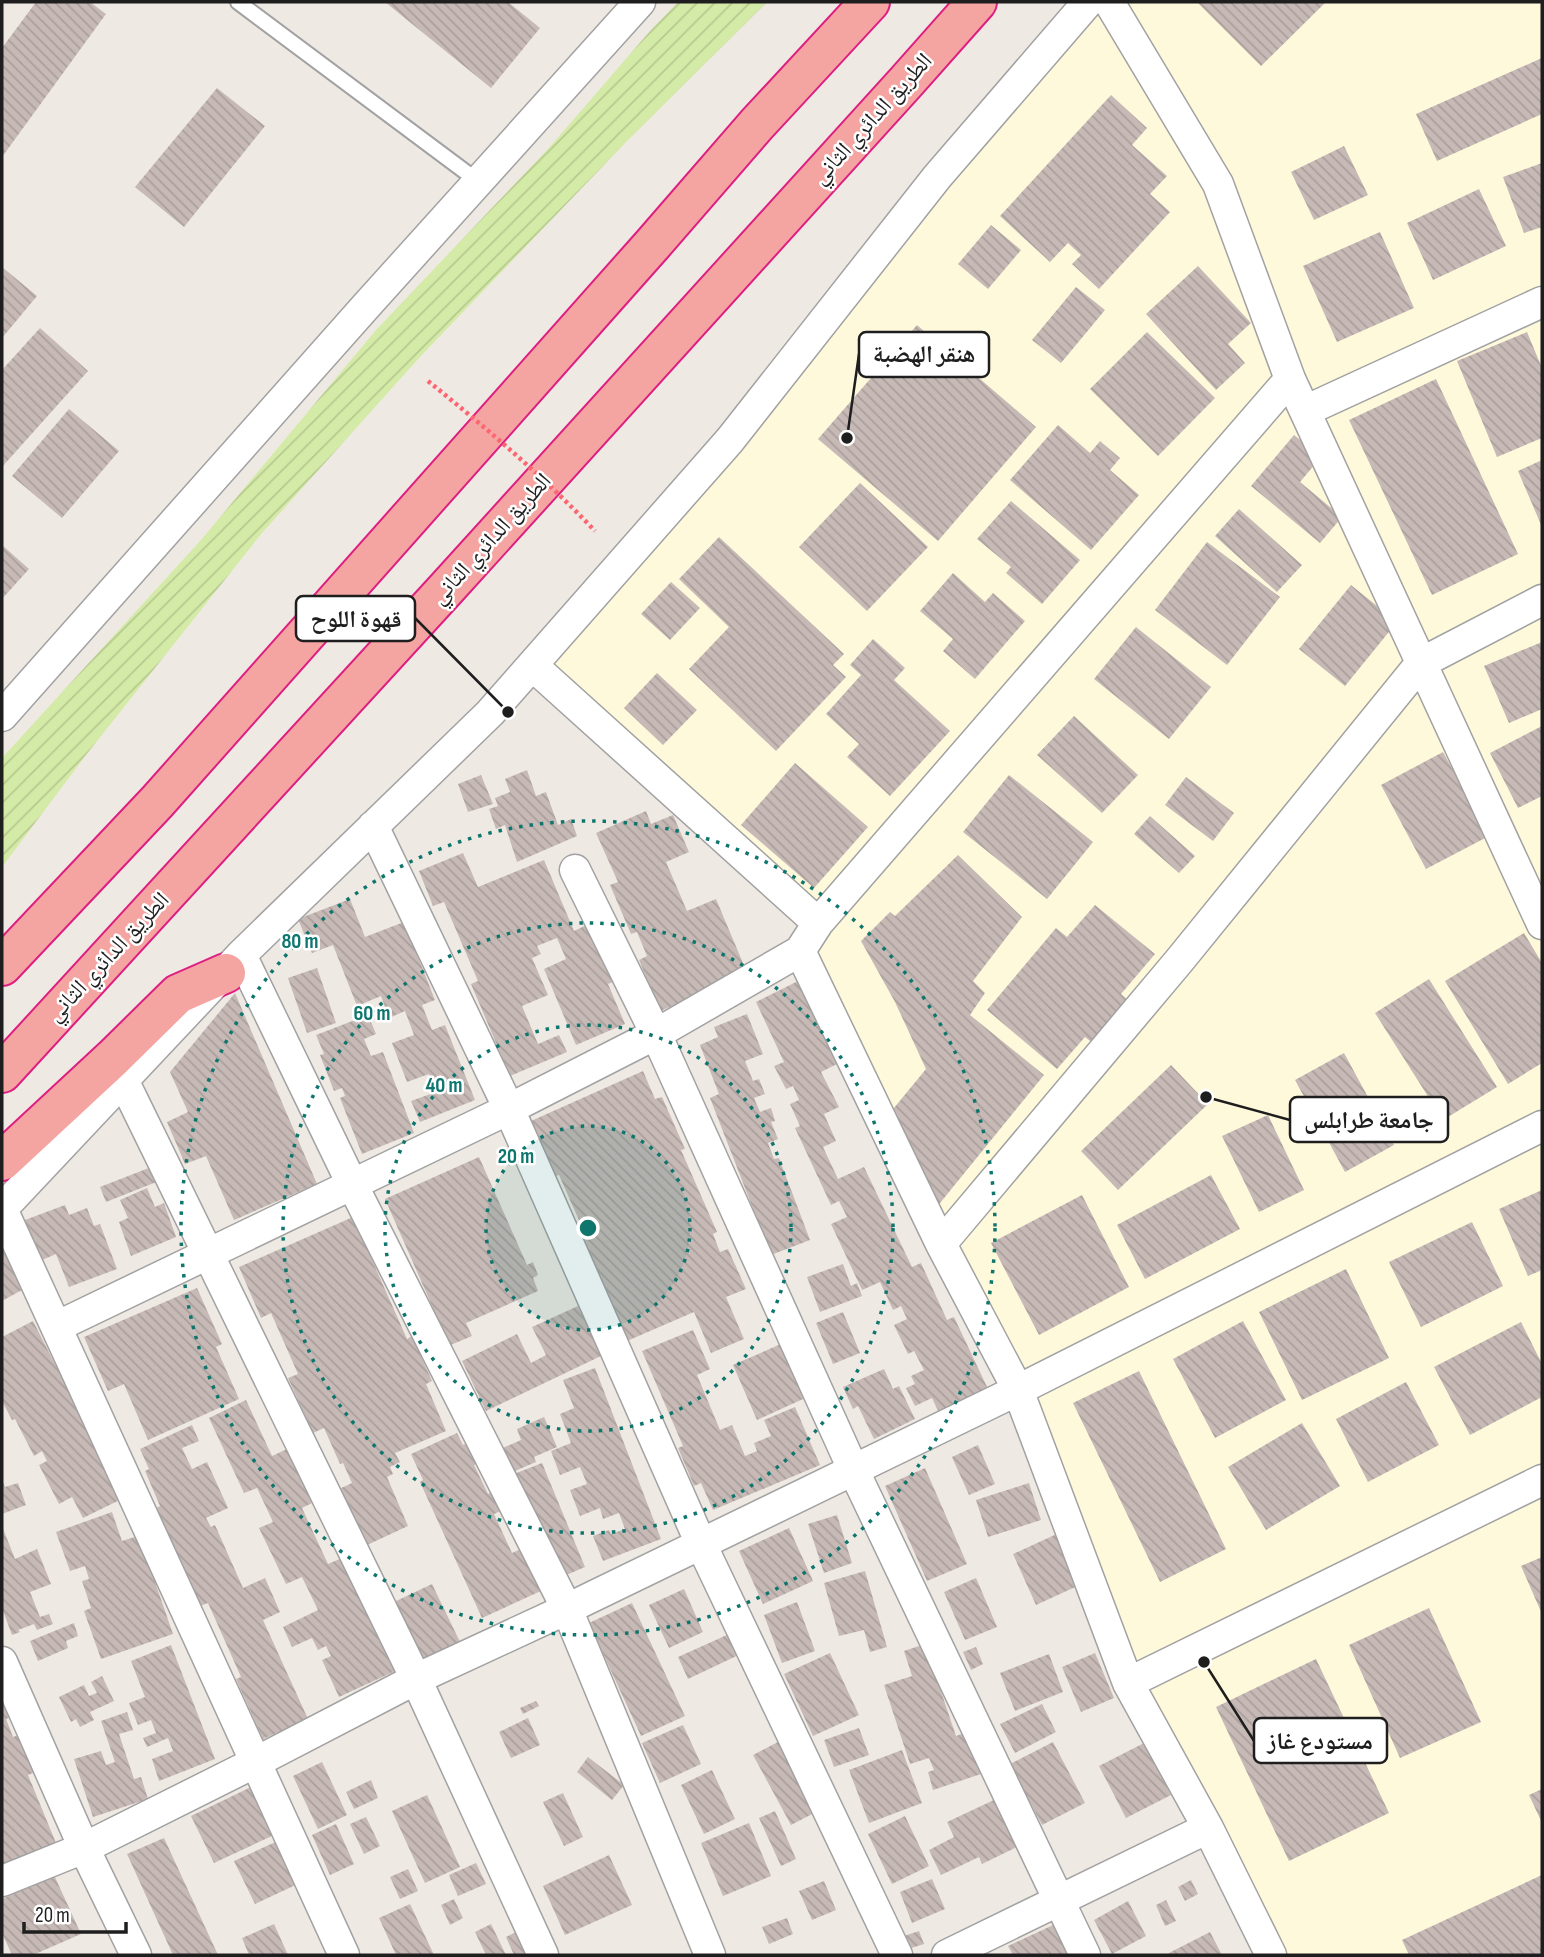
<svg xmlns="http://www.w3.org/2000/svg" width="1544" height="1957" font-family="'Sofia Sans Condensed','Noto Naskh Arabic',sans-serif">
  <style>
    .education { fill: #fff9dc }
    .garden { fill: url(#garden-furrows) }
    .building { fill: url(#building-back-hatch) }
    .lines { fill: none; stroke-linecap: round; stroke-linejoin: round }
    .service-casing { stroke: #a2a2a2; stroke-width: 18 }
    .minor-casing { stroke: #a2a2a2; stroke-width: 33 }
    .trunk-casing { stroke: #de1f82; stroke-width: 42 }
    .service { stroke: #fff; stroke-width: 14 }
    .minor { stroke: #fff; stroke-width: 30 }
    .trunk { stroke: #f4a5a2; stroke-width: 38 }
    .path-bridge { stroke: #fd6671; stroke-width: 4.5; stroke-dasharray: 3.5 3.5; stroke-linecap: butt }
    .ring { fill: none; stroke: #0f766e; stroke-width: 3.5; stroke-dasharray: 3.5 7 }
    .labels { text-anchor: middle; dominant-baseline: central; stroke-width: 5; stroke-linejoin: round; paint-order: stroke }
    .street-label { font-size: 23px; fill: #1e1e1e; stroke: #fff }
    .centre { fill: #0f766e; stroke: #fff; stroke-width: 3.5 }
    .ring-label { font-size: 21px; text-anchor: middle; font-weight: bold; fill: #0f766e; stroke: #fff; stroke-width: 5; stroke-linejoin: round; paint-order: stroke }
    .leader { fill: none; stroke: #1e1e1e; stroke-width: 2.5 }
    .callout-dot { fill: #1e1e1e; stroke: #fff; stroke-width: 2.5 }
    .callout { fill: #fff; stroke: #1e1e1e; stroke-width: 2.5 }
    .callout-label { font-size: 24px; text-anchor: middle; font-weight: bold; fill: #1e1e1e }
  </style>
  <defs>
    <pattern id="garden-furrows" width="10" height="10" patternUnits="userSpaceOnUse" patternTransform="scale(1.75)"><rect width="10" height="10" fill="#d4eba7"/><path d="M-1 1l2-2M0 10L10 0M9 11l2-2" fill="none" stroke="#b6c98f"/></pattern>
    <pattern id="building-back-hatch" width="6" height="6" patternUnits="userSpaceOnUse" patternTransform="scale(1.75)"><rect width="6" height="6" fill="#c7bab6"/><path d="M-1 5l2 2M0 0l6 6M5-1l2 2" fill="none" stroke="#aa9f9c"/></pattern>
  </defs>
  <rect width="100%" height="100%" fill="#efe9e3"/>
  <!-- education -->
  <path class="education" d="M1088 2H1542V1955H1271L1208 1828 1018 1390 800 951 817 923 533 666Z"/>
  <!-- garden -->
  <path class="garden" d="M678 2H767L625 143 419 358 262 533 86 755 2 867V758L201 540 376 330 548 149 650 31Z"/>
  <!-- building -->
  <path class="building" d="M36 2H90L106 14 2 157V48Z
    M385 2H508L540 28 491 88Z
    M1197 2H1326L1261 66Z
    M1542 58V114L1437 161 1416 114Z
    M217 88 265 126 184 227 135 187Z
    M1111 95 1147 128 1132 145 1167 176 1150 194 1170 212 1099 289 1072 264 1081 255 1068 243 1050 262 1000 216Z
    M1344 146 1368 195 1314 220 1291 172Z
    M1542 163V227L1524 233 1503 177Z
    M1479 189 1506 246 1433 280 1407 223Z
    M991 225 1021 250 988 289 958 264Z
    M1380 232 1414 308 1337 342 1303 266Z
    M1198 266 1251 323 1228 344 1245 363 1216 390 1146 314Z
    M2 267 37 296 2 338Z
    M1076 287 1105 310 1061 363 1032 340Z
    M917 325 1036 427 938 541 818 439Z
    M40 328 88 371 2 467V370Z
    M1147 332 1215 398 1158 456 1090 389Z
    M1527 332 1542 368V438L1497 457 1457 361Z
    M1436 379 1518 554 1432 595 1349 420Z
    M69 409 119 451 62 518 12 476Z
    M1058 425 1090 453 1100 441 1120 458 1110 470 1139 495 1091 550 1010 480Z
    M1294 435 1321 457 1300 482 1342 517 1320 543 1251 486Z
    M1542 460V527L1518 471Z
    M860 483 928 547 867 611 799 547Z
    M1011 501 1080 560 1042 604 1006 573 1011 567 977 539Z
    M1239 509 1302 565 1277 592 1215 536Z
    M719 537 844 654 833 665 846 677 776 751 689 669 729 627 679 579Z
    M1207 542 1280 597 1227 665 1155 610Z
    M2 545 29 569 2 599Z
    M953 573 985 602 993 593 1025 621 975 679 943 651 953 639 920 611Z
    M671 582 700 608 670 640 641 614Z
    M1351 585 1397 622 1345 686 1299 649Z
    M1136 627 1211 687 1169 739 1094 679Z
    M873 639 905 668 894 680 950 731 890 796 847 757 859 744 826 714 861 675 850 665Z
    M1542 642V709L1509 723 1484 666Z
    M657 673 697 710 663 745 624 708Z
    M1074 716 1138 775 1102 813 1037 755Z
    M1542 726V796L1518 808 1490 753Z
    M1443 752 1489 836 1426 869 1381 785Z
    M795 763 868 827 814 888 741 825Z
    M527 770 536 796 546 792 558 825 571 819 577 836 517 862 505 825 496 829 489 809 498 806 495 798 510 792 505 779Z
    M481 775 493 804 468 812 458 784Z
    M1009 775 1093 842 1047 899 963 832Z
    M1186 777 1234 813 1213 841 1165 805Z
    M646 811 651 824 673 815 689 852 666 862 687 911 716 899 748 975 660 1011 639 960 647 956 637 932 631 934 610 885 618 882 596 833Z
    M1150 816 1195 856 1179 873 1134 834Z
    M463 853 478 887 544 860 574 931 593 922 618 980 608 984 625 1024 576 1045 544 969 566 959 557 938 537 946 541 954 532 958 548 995 522 1006 538 1044 559 1035 567 1052 510 1076 471 984 478 981 444 902 433 906 419 871Z
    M958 855 1022 917 973 981 985 993 970 1015 1044 1075 936 1208 889 1114 926 1069 895 1002 861 941 890 912 895 916Z
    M350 899 365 937 404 922 435 1000 422 1005 432 1030 445 1025 475 1100 420 1122 411 1101 436 1092 429 1074 407 1082 392 1043 414 1035 405 1011 389 1018 381 996 357 1006 333 945 312 953 298 919Z
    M1095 905 1155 954 1121 994 1131 1003 1095 1045 1085 1037 1057 1069 987 1010 1056 928 1067 937Z
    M1524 933 1542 963V1063L1508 1084 1445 981Z
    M317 968 336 1023 307 1033 288 978Z
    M1429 979 1497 1087 1443 1120 1375 1013Z
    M798 981 826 1041 830 1039 841 1062 821 1072 839 1107 824 1114 836 1141 823 1147 838 1179 864 1167 912 1267 921 1263 947 1320 954 1317 988 1389 939 1413 932 1398 915 1406 906 1388 915 1384 911 1376 924 1370 914 1351 908 1354 894 1325 907 1319 901 1306 893 1310 880 1282 862 1290 831 1224 847 1217 839 1201 831 1205 795 1128 800 1126 790 1104 799 1100 793 1086 786 1089 774 1066 784 1062 756 1002Z
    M235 993 317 1184 234 1220 206 1156 185 1164 167 1122 188 1112 170 1072Z
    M747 1014 763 1054 745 1061 753 1081 759 1079 765 1094 754 1098 760 1112 771 1108 775 1121 771 1122 778 1139 768 1143 774 1159 779 1158 810 1240 771 1255 710 1098 719 1094 700 1045 718 1037 714 1027Z
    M368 1015 376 1034 364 1039 371 1056 383 1052 414 1133 362 1154 340 1098 345 1096 342 1088 334 1091 320 1055 324 1054 316 1035Z
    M1344 1053 1394 1145 1345 1172 1295 1080Z
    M1171 1065 1208 1104 1118 1190 1081 1151Z
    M643 1071 655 1099 662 1097 685 1149 681 1150 717 1232 713 1234 720 1252 728 1249 746 1289 726 1297 744 1339 711 1353 694 1312 627 1341 577 1229 582 1227 559 1175 555 1176 531 1121Z
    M1268 1115 1304 1190 1259 1212 1222 1136Z
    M479 1157 527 1265 533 1262 538 1275 533 1278 538 1291 466 1323 472 1336 441 1349 425 1312 433 1308 385 1199Z
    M159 1164 164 1179 106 1202 100 1187Z
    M1211 1175 1240 1229 1145 1279 1117 1225Z
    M147 1188 155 1207 164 1203 176 1237 131 1256 119 1222 128 1218 120 1200Z
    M1542 1190V1270L1528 1276 1499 1209Z
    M1082 1195 1129 1287 1039 1335 991 1243Z
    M65 1205 69 1215 87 1208 94 1226 100 1224 117 1269 69 1287 56 1254 42 1260 34 1239 25 1242 17 1223Z
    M353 1217 407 1339 412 1336 432 1381 426 1384 446 1431 395 1453 400 1462 390 1467 393 1474 387 1477 408 1526 365 1546 339 1489 352 1483 343 1463 340 1464 324 1428 313 1433 288 1378 298 1374 271 1313 261 1318 239 1267Z
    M1472 1222 1503 1286 1421 1327 1389 1262Z
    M2 1246 18 1276 31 1285 2 1301Z
    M843 1264 851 1286 857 1283 862 1296 820 1312 807 1277Z
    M1346 1269 1389 1358 1302 1400 1259 1312Z
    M197 1288 222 1344 216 1347 239 1399 148 1440 124 1384 108 1391 84 1337Z
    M578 1306 585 1321 595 1316 605 1336 594 1341 601 1356 486 1411 462 1361 517 1334 531 1363 546 1355 532 1327Z
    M843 1312 860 1353 833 1364 816 1323Z
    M33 1321 76 1405 130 1495 83 1518 72 1497 59 1504 39 1465 47 1461 42 1451 34 1456 15 1419 12 1420 2 1401V1359L4 1358 2 1353V1337Z
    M1243 1321 1286 1400 1215 1438 1173 1359Z
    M1521 1322 1542 1364V1397L1470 1435 1434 1367Z
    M693 1330 710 1369 697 1375 720 1430 732 1425 745 1456 757 1451 754 1443 771 1436 764 1420 795 1407 820 1465 713 1510 701 1483 694 1486 678 1448 683 1446 642 1351Z
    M790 1340 814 1394 757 1420 733 1365Z
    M595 1368 661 1539 603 1561 593 1536 609 1530 611 1534 625 1529 619 1513 603 1519 600 1508 580 1516 570 1490 587 1484 580 1467 560 1475 551 1451 571 1443 560 1414 574 1408 563 1380Z
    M884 1369 893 1389 899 1386 915 1419 874 1439 858 1406 853 1409 843 1387Z
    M1139 1371 1226 1549 1160 1582 1073 1403Z
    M1406 1382 1439 1445 1368 1482 1336 1419Z
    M246 1400 272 1456 287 1449 312 1503 302 1508 328 1564 342 1558 406 1666 339 1697 322 1660 331 1656 326 1646 318 1650 312 1638 292 1647 283 1627 318 1610 302 1577 286 1584 259 1528 273 1522 257 1488 244 1493 209 1418Z
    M544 1417 557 1447 534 1457 536 1462 508 1474 498 1450 521 1440 517 1429Z
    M1302 1423 1340 1486 1266 1530 1228 1467Z
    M192 1425 199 1441 182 1448 192 1469 207 1462 228 1508 206 1518 211 1527 215 1525 243 1588 265 1578 280 1612 263 1620 308 1719 263 1739 236 1679 241 1677 208 1603 200 1606 184 1569 181 1571 153 1510 160 1506 145 1471 149 1469 140 1449Z
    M457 1433 463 1445 477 1438 488 1460 474 1465 488 1494 496 1490 505 1509 494 1514 512 1553 523 1548 543 1590 482 1618 420 1482 423 1480 411 1454Z
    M978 1445 995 1484 969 1495 952 1457Z
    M542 1463 585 1567 557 1579 514 1474Z
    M925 1468 967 1564 927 1581 885 1486Z
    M2 1480 5 1487 18 1483 26 1505 2 1514Z
    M1029 1483 1041 1520 988 1537 976 1500Z
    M112 1512 122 1541 138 1536 160 1580 155 1582 173 1634 101 1659 84 1611 91 1608 82 1581 89 1579 85 1566 70 1571 56 1532Z
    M837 1515 852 1563 824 1573 808 1524Z
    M2 1526 15 1559 37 1549 51 1584 30 1592 40 1617 49 1614 53 1624 37 1630 34 1624 18 1630 20 1632 12 1635 2 1608Z
    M789 1528 813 1581 763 1604 739 1551Z
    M1061 1532 1084 1583 1036 1605 1013 1554Z
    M1542 1557V1614L1521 1566Z
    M865 1571 887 1647 870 1652 864 1630 839 1636 824 1583Z
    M976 1578 997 1627 965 1640 944 1592Z
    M432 1584 461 1644 420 1663 392 1603Z
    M684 1589 703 1632 669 1648 649 1605Z
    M797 1602 815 1651 782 1663 764 1615Z
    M632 1603 685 1716 641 1736 589 1623Z
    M1429 1608 1481 1722 1400 1758 1349 1645Z
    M74 1623 78 1636 66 1641 68 1648 38 1661 30 1641Z
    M738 1630 747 1651 688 1679 678 1657Z
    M925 1644 956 1736 970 1731 984 1773 933 1790 928 1772 934 1770 929 1758 910 1764 884 1685 912 1676 904 1651Z
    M171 1645 215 1759 159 1781 152 1759 173 1751 168 1738 147 1747 143 1738 156 1733 151 1720 138 1725 129 1703 145 1697 131 1661Z
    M976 1647 983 1664 971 1670 963 1652Z
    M830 1653 859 1715 813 1736 784 1674Z
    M1095 1653 1114 1698 1081 1712 1062 1667Z
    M1049 1654 1063 1692 1015 1711 1000 1673Z
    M1316 1659 1389 1813 1289 1861 1216 1707Z
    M102 1676 114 1701 90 1712 94 1720 80 1727 76 1719 71 1722 59 1697 84 1685 89 1696 97 1693 91 1682Z
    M2 1683 19 1714 6 1719 13 1737 25 1733 40 1770 28 1775 56 1843 2 1865Z
    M536 1701 539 1706 523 1714 520 1708Z
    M1042 1704 1056 1732 1015 1753 1000 1724Z
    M127 1712 133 1730 119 1734 134 1779 141 1777 148 1799 93 1817 74 1759 101 1751 106 1765 115 1762 101 1721Z
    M528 1718 540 1745 511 1758 499 1732Z
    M683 1725 701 1764 660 1783 642 1743Z
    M859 1728 869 1755 834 1767 824 1740Z
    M780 1741 818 1811 791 1825 753 1755Z
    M1053 1742 1085 1803 1042 1825 1010 1764Z
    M1144 1743 1171 1795 1126 1818 1099 1766Z
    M902 1750 922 1803 869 1823 849 1770Z
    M588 1757 624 1785 612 1800 577 1772Z
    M322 1762 347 1815 318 1829 293 1776Z
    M712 1770 735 1819 704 1834 681 1785Z
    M371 1780 378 1798 354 1809 346 1792Z
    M251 1787 274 1835 214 1863 191 1816Z
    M1542 1789V1823L1529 1795Z
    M563 1793 583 1837 564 1846 543 1802Z
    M427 1795 460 1867 425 1883 392 1811Z
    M996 1799 1019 1846 982 1864 979 1857 941 1875 929 1850 954 1837 947 1822Z
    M775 1811 796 1859 781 1866 759 1818Z
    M905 1816 929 1866 892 1884 868 1834Z
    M366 1817 380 1846 364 1854 350 1824Z
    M749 1823 771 1876 723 1896 701 1843Z
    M336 1824 354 1864 330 1875 312 1835Z
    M164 1838 218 1955H173L127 1854Z
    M282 1839 302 1882 255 1904 234 1861Z
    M609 1855 632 1905 565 1935 543 1886Z
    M476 1863 486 1884 458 1896 449 1875Z
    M408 1869 418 1891 400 1899 390 1877Z
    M54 1875 81 1934 33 1955H12L2 1933V1899Z
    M1542 1875V1955H1409L1402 1940Z
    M932 1879 945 1909 912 1923 900 1892Z
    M1191 1880 1198 1894 1185 1901 1178 1887Z
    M824 1881 836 1910 812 1920 799 1891Z
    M454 1899 463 1918 450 1925 441 1905Z
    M1166 1900 1176 1921 1165 1926 1156 1905Z
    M1128 1901 1146 1936 1112 1954 1094 1920Z
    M410 1904 434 1955H396L379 1918Z
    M787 1918 793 1934 769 1944 762 1927Z
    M1064 1920 1081 1955H1013L1008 1946Z
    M274 1924 288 1955H249L242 1938Z
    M491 1924 506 1955H486L475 1932Z
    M518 1931 528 1952 520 1955H514L506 1937Z
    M919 1931 924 1944 902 1951 898 1938Z
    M1210 1932 1222 1955H1165Z"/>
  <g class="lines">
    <defs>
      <path id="service" d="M238 2 479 182"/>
      <path id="minor" d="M1109 2 1218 184 1290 379 1542 924
        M1305 411 1542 302
        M533 666 818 923
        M2 716 367 305 640 2
        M373 826 509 1109 701 1544 897 1955
        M575 870 656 1034 853 1469 1085 1955
        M800 951 941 1244 1018 1390 1128 1683 1208 1828 1271 1955
        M241 955 352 1184 567 1609 710 1955
        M124 1082 416 1679 543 1955
        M2 1209 241 955 490 713 730 440 937 177 1088 2
        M2 1209 344 1955
        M941 1244 1179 961 1421 663 1542 600
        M56 1327 509 1109 656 1034 800 951 818 923 1290 379
        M2 1662 84 1848 136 1955
        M1128 1683 1542 1480
        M2 1881 84 1848 256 1762 416 1679 567 1609 1018 1390 1542 1126
        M947 1955 1208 1828"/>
      <path id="trunk" d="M2 966 157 802 652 245 757 124 870 2
        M2 1073 445 590 906 82 977 2
        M2 1161 113 1058 178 994 226 973"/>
    </defs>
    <!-- service casing -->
    <use href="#service" class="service-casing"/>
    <!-- minor casing -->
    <use href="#minor" class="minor-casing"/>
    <!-- trunk casing -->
    <use href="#trunk" class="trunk-casing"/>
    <!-- service -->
    <use href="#service" class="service"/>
    <!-- minor -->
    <use href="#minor" class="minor"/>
    <!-- trunk -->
    <use href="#trunk" class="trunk"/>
    <!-- path-bridge -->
    <path class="path-bridge" d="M428 381C486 428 543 476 595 531"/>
  </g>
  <!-- distance rings -->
  <circle cx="588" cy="1228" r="102" fill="#0f766e" fill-opacity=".12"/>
  <g class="ring">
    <circle cx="588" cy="1228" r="102"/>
    <circle cx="588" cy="1228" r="203"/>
    <circle cx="588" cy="1228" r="305"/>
    <circle cx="588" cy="1228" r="407"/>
  </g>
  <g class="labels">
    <!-- street labels -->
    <g class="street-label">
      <text transform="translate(872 119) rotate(-48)">الطريق الدائري الثاني</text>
      <text transform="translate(491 539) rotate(-48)">الطريق الدائري الثاني</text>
      <text transform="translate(108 957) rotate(-47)">الطريق الدائري الثاني</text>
    </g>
  </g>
  <circle cx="588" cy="1228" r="10" class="centre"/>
  <g class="ring-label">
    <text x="300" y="948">80 m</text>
    <text x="372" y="1020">60 m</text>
    <text x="444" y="1092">40 m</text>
    <text x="516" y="1163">20 m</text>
  </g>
  <!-- callouts -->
  <path class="leader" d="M847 438L859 354M508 712L415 618M1206 1097L1290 1120M1204 1662L1254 1741"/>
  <g class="callout-dot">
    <circle cx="847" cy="438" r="7"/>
    <circle cx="508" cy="712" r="7"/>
    <circle cx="1206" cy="1097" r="7"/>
    <circle cx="1204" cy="1662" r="7"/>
  </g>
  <g class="callout">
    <rect x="859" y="332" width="130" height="45" rx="7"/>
    <rect x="296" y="596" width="119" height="45" rx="7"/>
    <rect x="1290" y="1097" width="158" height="45" rx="7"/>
    <rect x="1254" y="1718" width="133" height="45" rx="7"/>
  </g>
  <g class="callout-label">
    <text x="924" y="362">هنقر الهضبة</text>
    <text x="356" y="627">قهوة اللوح</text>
    <text x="1369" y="1128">جامعة طرابلس</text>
    <text x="1320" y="1749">مستودع غاز</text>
  </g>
  <!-- border -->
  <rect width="1544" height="1957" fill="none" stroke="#1e1e1e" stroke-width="7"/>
  <!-- scale -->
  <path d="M24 1922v10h102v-10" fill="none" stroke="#1e1e1e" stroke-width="3.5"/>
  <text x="35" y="1922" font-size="21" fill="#1e1e1e" stroke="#ffffff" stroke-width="5" paint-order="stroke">20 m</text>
</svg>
